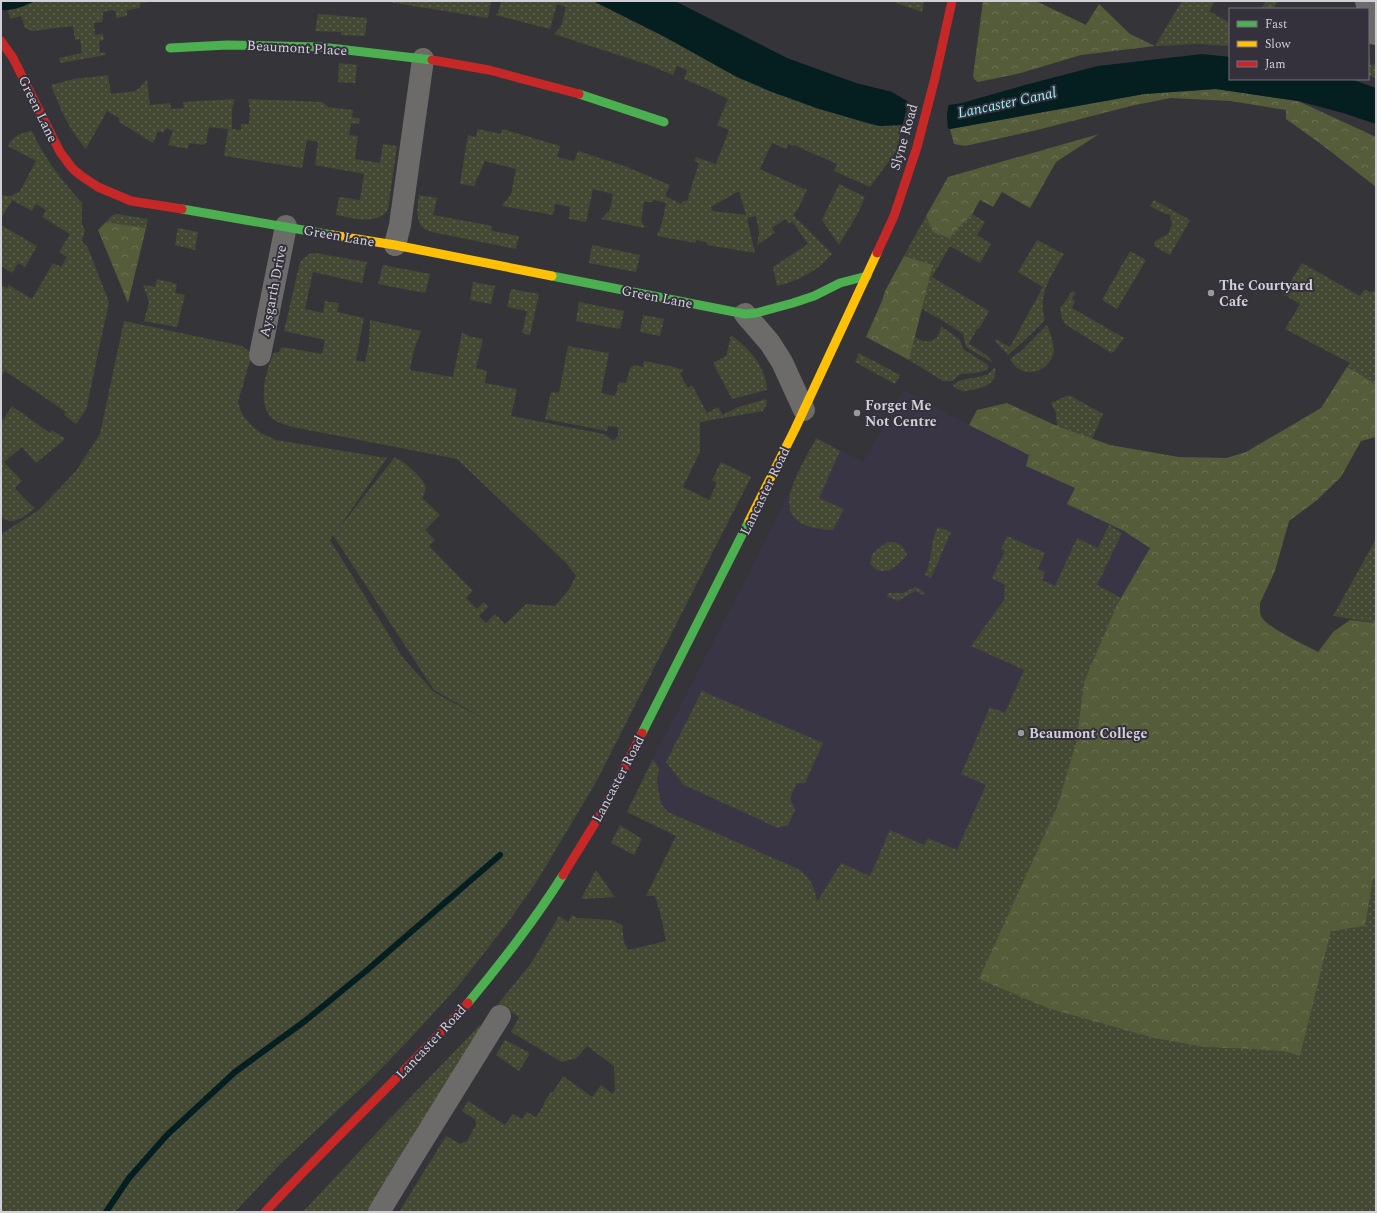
<svg xmlns="http://www.w3.org/2000/svg" width="1377" height="1213" font-family="Spectral,serif">
  <style>
    .built { fill: #3a3544 }
    .green { fill: url(#green-dots); fill-rule: evenodd }
    .forest { fill: url(#forest-crowns) }
    .water { fill: #051e20 }
    .pier { fill: #353439 }
    .lines { fill: none; stroke-linecap: round; stroke-linejoin: round }
    .stream { stroke: #051e20; stroke-width: 6 }
    .street { stroke: #6d6b6a; stroke-width: 22 }
    .fast { stroke: #4caf50; stroke-width: 9 }
    .slow { stroke: #ffc107; stroke-width: 9 }
    .jam { stroke: #c62828; stroke-width: 9 }
    .poi-dot { fill: #9b99a0; stroke: #34313c; stroke-width: 1.5 }
    .labels { text-anchor: middle; dominant-baseline: central; stroke-width: 4; stroke-linejoin: round; paint-order: stroke }
    .street-label { font-size: 14px; fill: #d2d0d7; stroke: #34313c }
    .poi-label { font-size: 14px; font-weight: bold; fill: #d2d0d7; stroke: #34313c; text-anchor: start }
    .water-label { font-size: 15px; font-style: italic; fill: #92f1f3; stroke: #34313c }
  </style>
  <defs>
    <pattern id="green-dots" width="8" height="8" patternUnits="userSpaceOnUse"><rect width="8" height="8" fill="#444934"/><path d="M2 2h.1M6 6h.1" fill="none" stroke="#5e6251" stroke-width="1.8" stroke-linecap="round"/></pattern>
    <pattern id="forest-crowns" width="20" height="18" patternUnits="userSpaceOnUse"><rect width="20" height="18" fill="#545c3a"/><path d="M2 6a3 3 0 1 1 6 0M12 15a3 3 0 1 1 6 0" fill="none" stroke="#6c7256"/></pattern>
  </defs>
  <rect width="100%" height="100%" fill="#353439"/>
  <!-- built -->
  <path class="built" d="M904 390 957 419 1050 465 1260 603 1261 614 1267 623 1318 653 1376 874 1050 1009 914 951 817 902 816 893 668 812 662 805 660 799 657 781 659 768 653 759 754 563 816 438 863 462Z"/>
  <!-- green -->
  <path class="green" d="M35 1H159L140 3V8L127 10V16L116 18 115 10 103 12V19H102V22L94 23 95 35 103 34 104 40 99 41 100 53 105 52 106 55 60 63 59 58 82 53 80 39 75 40 73 26 32 31 25 28 21 16 11 19 7 10 19 8Z
    M382 1H491L488 18Z
    M501 1H593L598 3 665 37 737 77 772 92 865 123 879 126 902 125 896 151 870 187 834 171 837 164 794 145 793 146 788 144 786 149 772 143 760 169 807 190 798 209 793 215 832 254C818 271 798 281 777 286L773 267 808 244 792 221 789 224 785 219 772 228 775 233 757 245 759 232 756 216 747 218 755 253 707 245V242L696 240V243L657 236 662 223 666 203 654 200 653 202H644L641 220 645 228 601 219 610 210 613 194 593 189 586 222 569 219 570 207 555 204 553 215 502 206 511 194 516 169 485 161 474 186 460 184 468 135 476 137 478 129 501 134 502 129 560 146 557 157 574 161 578 151 627 167 670 185 665 196 682 204 683 201H687L699 163 694 161 696 157 716 164 729 130 717 125 728 99 708 89 684 79 687 70 677 66 673 75 649 65 554 34 561 27 566 7 557 4 550 29 495 15 498 13ZM739 191 746 215 713 211 711 207Z
    M891 1H924L922 12Z
    M1182 1H1215L1209 11 1230 23V46L1198 44 1155 46Z
    M1266 1H1278L1273 9H1261Z
    M318 14 367 18 365 36 341 35V32L315 31Z
    M1368 54 1371 65 1376 64V78L1368 75Z
    M339 63 357 65 355 83 338 82Z
    M108 75 111 94 136 91 147 80 150 105 170 103 171 109 184 108 183 102 235 99 232 109V129L241 130V124H249L250 109 248 99 322 102 328 107 353 110 352 117 360 119 359 124 351 123 349 135 358 136 355 159 380 163 383 144 397 146 388 209C378 226 352 218 336 215L339 197 360 200 364 174 315 165 318 142 307 140 302 168 224 156 228 129 209 127 206 143 203 145 189 143 188 149 168 145 173 131 167 128 163 133 158 131 153 143 119 122V118L107 111 86 149C69 130 60 108 51 85L74 79Z
    M32 131C44 158 62 181 82 203V225L85 230 82 241 88 248 109 302 86 410 76 424 64 415 66 412 5 371 1 376V285L7 288 9 285 32 299 53 263 61 267 67 257 59 252 70 234 42 217 46 210 36 204 32 211 12 200 1 219V195L11 196 20 191 36 161 8 146C13 135 21 133 32 131Z
    M839 184 865 197 858 213 839 245 822 220Z
    M419 195 437 198 433 215 488 225 492 227V231L519 236 516 249 432 232C414 228 417 210 419 195Z
    M1154 200 1190 220 1170 255 1154 246 1155 241 1168 234 1172 224 1170 215 1161 212 1150 206Z
    M116 214 148 219 146 228 106 222 111 216Z
    M972 214 985 222 977 235 991 244 980 263 950 246 932 277 989 311 979 329H977L969 344 988 356 993 363 966 347 963 334 945 322 922 309 933 265 904 256 926 216 933 232 949 237Z
    M1 225 37 246 25 267 18 263 12 273 1 266Z
    M178 228 198 232 195 250 175 245Z
    M1037 240 1064 254C1051 276 1037 294 1045 320L1030 335 1008 355 995 341V339L1010 347 1043 287 1018 272Z
    M592 245 640 255 636 272 589 263Z
    M1130 251 1146 260 1117 309 1102 300Z
    M315 253 367 262 362 283 313 272 305 309 323 313 325 301 339 303 337 312 364 318 356 360 365 362 369 342 370 320 421 331 414 350 410 370 453 377 462 333 468 335V336L483 339 476 368 487 371 485 383 517 389 511 416 604 434 614 441 618 435V427L608 426 607 431 545 419 551 392 559 393 568 346 609 353 601 393 615 396 619 382 626 383 630 368 634 365 643 367 644 361 674 367 683 370 680 374 688 388 692 385 707 413 718 407 723 415 736 408 766 399C768 403 766 407 763 411L700 422V452L683 487 709 500 717 483 712 480 721 462 751 477 596 782 537 881 506 925 458 986 408 1041 370 1080 280 1164 235 1212H1V534L39 510 76 471 100 434 124 321 242 346 252 354 238 402 242 414 251 425 261 433 276 440 387 458 338 529 395 457C405 463 420 474 425 485 427 489 424 494 422 498L440 515 425 530 435 540 429 546 473 591 466 598 477 609 484 602 488 607 479 616 486 623 495 614 505 624 526 604 555 606 570 588 576 576 566 563 457 459 293 427C286 425 276 423 271 417 257 403 266 368 274 353L279 352 281 348 283 347 322 354 325 340 284 331 300 262 309 254ZM333 535 434 690 493 724 434 692 403 658 330 540Z
    M1302 263 1360 296 1365 289 1370 292 1376 291V384L1347 367 1350 363 1285 329 1300 304 1283 294Z
    M383 265 430 274 425 293 378 284Z
    M157 279 177 284 175 293 185 295 177 327 144 321 149 302 143 285 155 287Z
    M473 282 495 286 491 304 470 300Z
    M511 289 539 294 530 335 522 333 527 311 507 307Z
    M1072 291 1076 292 1072 299 1075 301 1072 308 1124 338 1114 352 1111 353 1065 324 1062 318 1060 307 1063 305Z
    M579 302 624 311 620 329 576 321Z
    M643 315 664 319 660 336 640 332Z
    M1047 325C1050 333 1056 345 1053 355 1046 375 1020 379 1010 359L1021 351Z
    M941 326 960 340 963 349 988 365V369C983 371 979 373 974 373 963 374 960 372 953 381H943L909 360 915 337C927 345 939 342 941 326Z
    M731 335C750 349 765 365 767 390L732 399 713 363 726 356Z
    M859 353 900 375 895 384 855 362Z
    M995 367C998 383 984 388 971 390 968 390 964 392 962 391 959 390 956 388 953 386 962 376 974 380 985 375 990 374 992 370 995 367Z
    M1069 395 1103 414 1092 439 1057 426 1056 413 1051 403Z
    M12 406 50 433 52 430 65 439 36 463 22 447 4 462 22 481 15 488 28 502 35 508C25 516 13 527 1 517V419L3 420Z
    M816 438 840 451 819 498 844 509 833 530C760 527 796 478 816 438Z
    M1109 525 1122 533 1097 585 1121 598 1084 682 1076 743 1057 807 980 979 1050 1009 1154 1038 1203 1047 1268 1050 1287 1052 1300 1056 1331 930 1365 926 1373 880 1376 874V1212H399L446 1136 460 1144 467 1141 476 1125 475 1119 462 1111 468 1101 505 1125 513 1114 522 1119 527 1112 536 1117 544 1105 543 1104 551 1092H553L563 1076 592 1097 601 1085 613 1094 615 1090 614 1066 587 1046 577 1058 562 1062 511 1032 519 1017 498 1004 532 962 559 916 568 922 572 915 577 918 612 920 622 925C623 930 623 936 624 941 624 944 627 947 628 950L666 941 660 912 655 896H646L676 836 627 812 653 759 659 768 657 781 660 799 662 805 668 812 798 869C810 877 815 887 817 902L841 863 870 876 890 830 924 845 928 838 957 850 986 785 961 774 990 707 1005 713 1024 670 971 646 1004 600 1005 585 992 578 1005 551 1001 549 1007 536 1045 553 1038 569 1045 572 1042 580 1055 586 1077 538 1098 548Z
    M938 527 951 532 931 578 925 575C933 561 929 543 938 527Z
    M1376 539V623L1333 616Z
    M887 542C898 542 903 544 907 555 897 567 882 580 870 563L873 553Z
    M915 587 925 592 924 595 915 591 898 601 887 596 888 593H903Z
    M702 691 823 743 805 783H797L790 798 795 810 788 825 778 828 684 785 666 762Z
    M620 825 642 839 634 855 611 843Z
    M596 870 614 896 616 897 581 899Z
    M480 1025 484 1028 442 1090 368 1212H303L381 1128Z
    M505 1040 528 1052 529 1055 519 1071 496 1055Z"/>
  <!-- forest -->
  <path class="forest" d="M983 1H1036L1086 25 1099 4 1130 34 1155 46 1081 55 1021 73 978 82 975 80 973 76Z
    M1216 89 1298 101 1376 137V187L1321 144 1286 119V110L1230 101 1171 98 1135 105 1037 130 965 146 954 144 950 129 1144 94Z
    M1099 134 1056 162 1030 208 1002 192 993 207 980 200 972 214 949 238 933 232 926 216 948 177Z
    M106 222 146 228 128 303 98 230Z
    M904 256 933 265 909 360 866 337 882 301 885 291Z
    M1347 367 1376 384V437L1361 441 1341 477 1316 501 1289 521 1275 571 1260 603C1260 608 1259 613 1262 618 1270 629 1305 645 1318 652L1333 632 1350 620 1376 623V874L1373 880 1365 926 1331 931 1300 1056 1287 1052 1268 1050 1203 1047 1154 1038 1050 1009 979 979 1057 807 1076 743 1084 682 1117 605 1150 548 1124 531 1067 504 1075 488 1026 466 1029 455 969 425 977 410 1007 403 1057 426 1110 445 1179 457 1226 458 1246 452 1321 408Z"/>
  <!-- water -->
  <path class="water" d="M1 1H35C24 6 13 11 1 10Z
    M593 1H675L787 58 856 83 892 92 907 101 938 108 949 105 962 103 1025 85 1098 66 1202 54 1230 57V79H1351L1373 87 1376 88V124L1343 113 1298 101 1216 89 1144 94 950 129 937 126 902 125 879 126 819 109 772 92 737 77 665 37Z"/>
  <!-- pier -->
  <path class="pier" d="M909 99 938 106 949 103 947 114 948 131 937 128 902 127Z"/>
  <g class="lines">
    <!-- stream -->
    <path class="stream" d="M106 1212 129 1178 167 1135 235 1072 305 1021 366 971 500 855"/>
    <!-- street -->
    <path class="street" d="M1366 1 1375 34
      M395 245 400 225 423 59
      M745 314 770 343 782 362 804 410
      M260 355 286 226
      M379 1212 413 1156 500 1016"/>
    <!-- fast -->
    <path class="fast" d="M170 48 227 45 321 47 432 60
      M579 94 664 122
      M182 209 332 235
      M552 276 745 314 756 313 793 303 814 296 840 283 867 276
      M642 733 749 521
      M468 1003C502 962 535 920 563 875"/>
    <!-- slow -->
    <path class="slow" d="M332 235 395 245 552 276
      M749 521 795 429 877 253"/>
    <!-- jam -->
    <path class="jam" d="M1 41 13 58 60 152 72 168 80 175 98 187 131 201 182 209
      M432 60 489 70 579 94
      M877 253 894 216 917 147 935 78 952 1
      M563 875 605 807 642 733
      M265 1212C331 1141 403 1075 468 1003"/>
  </g>
  <!-- markers -->
  <g class="poi-dot">
    <circle cx="1211" cy="293" r="4"/>
    <circle cx="857" cy="413" r="4"/>
    <circle cx="1021" cy="733" r="4"/>
  </g>
  <g class="labels">
    <!-- street labels -->
    <g class="street-label">
      <text transform="translate(297 48) rotate(3)">Beaumont Place</text>
      <text transform="translate(38 109) rotate(64)">Green Lane</text>
      <text transform="translate(904 137) rotate(-74)">Slyne Road</text>
      <text transform="translate(339 236) rotate(10)">Green Lane</text>
      <text transform="translate(273 291) rotate(-79)">Aysgarth Drive</text>
      <text transform="translate(657 297) rotate(11)">Green Lane</text>
      <text transform="translate(765 491) rotate(-64)">Lancaster Road</text>
      <text transform="translate(618 779) rotate(-62)">Lancaster Road</text>
      <text transform="translate(431 1042) rotate(-47)">Lancaster Road</text>
    </g>
    <!-- poi labels -->
    <g class="poi-label">
      <text x="1219" y="285">The Courtyard<tspan x="1219" dy="16">Cafe</tspan></text>
      <text x="865" y="405">Forget Me<tspan x="865" dy="16">Not Centre</tspan></text>
      <text x="1029" y="733">Beaumont College</text>
    </g>
    <!-- water labels -->
    <g class="water-label">
      <text transform="translate(1007 103) rotate(-12)">Lancaster Canal</text>
    </g>
  </g>
  <!-- border -->
  <rect width="1377" height="1213" fill="none" stroke="#d2d0d7" stroke-width="4"/>
  <!-- legend -->
  <rect x="1229" y="8" width="140" height="72" fill="#34313c" stroke="#73717a"/>
  <rect x="1237" y="21" width="20" height="6" fill="#4caf50" stroke="#73717a"/>
  <text x="1265" y="28" font-size="12" fill="#d2d0d7">Fast</text>
  <rect x="1237" y="41" width="20" height="6" fill="#ffc107" stroke="#73717a"/>
  <text x="1265" y="48" font-size="12" fill="#d2d0d7">Slow</text>
  <rect x="1237" y="61" width="20" height="6" fill="#c62828" stroke="#73717a"/>
  <text x="1265" y="68" font-size="12" fill="#d2d0d7">Jam</text>
</svg>
